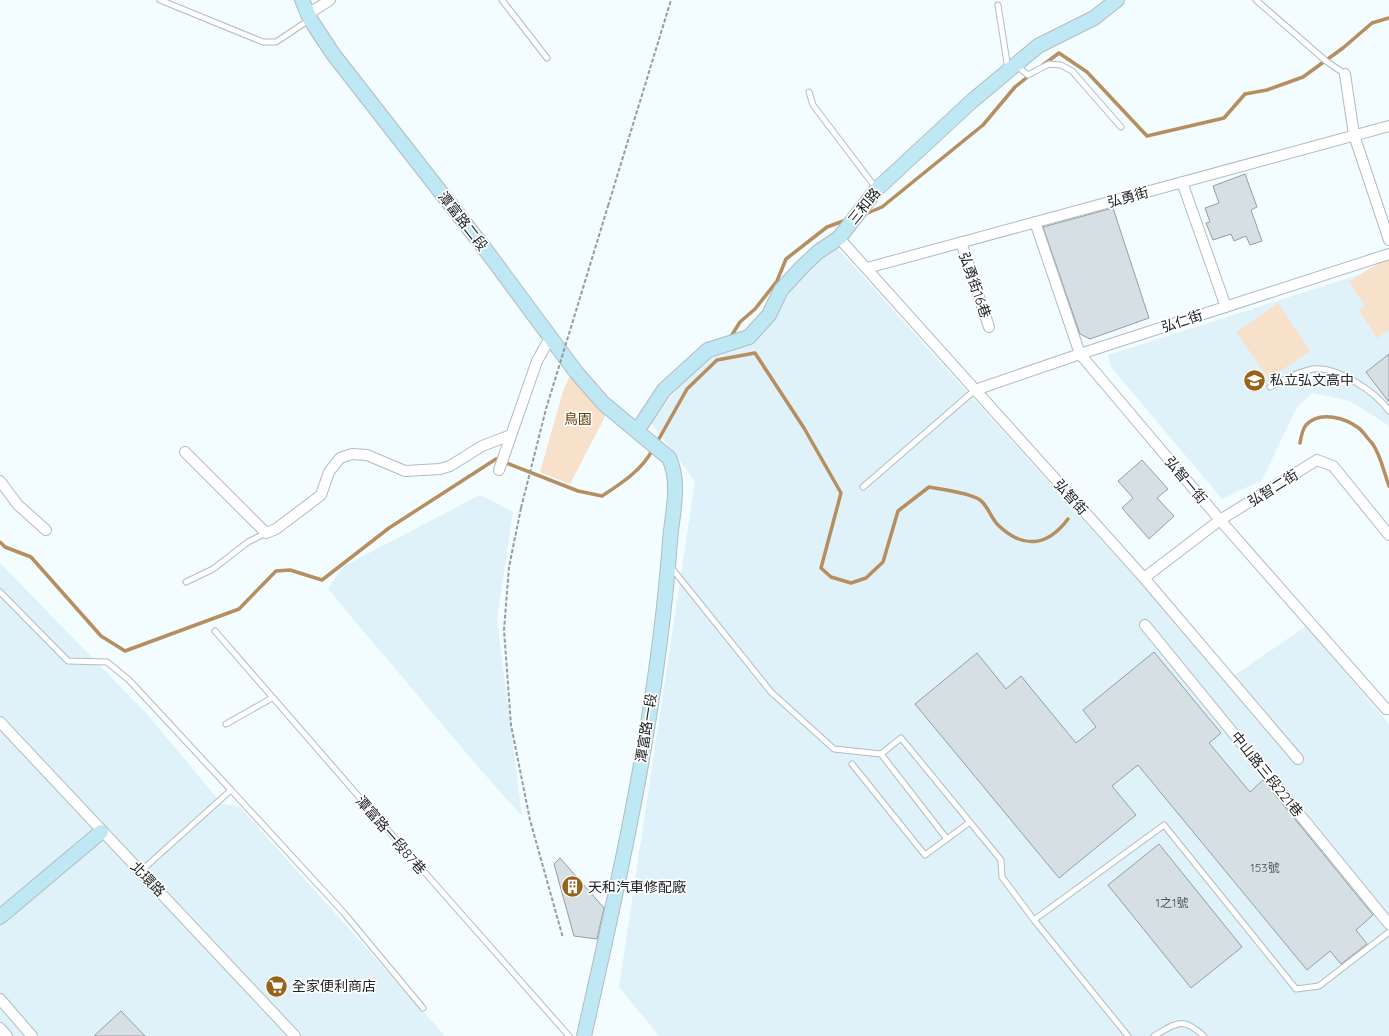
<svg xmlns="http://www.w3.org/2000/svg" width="1389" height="1036" font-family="Quicksand,'Noto Sans TC',sans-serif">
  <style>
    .built { fill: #dff2fa }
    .green { fill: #f7e1ca }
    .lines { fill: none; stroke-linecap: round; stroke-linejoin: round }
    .stream { stroke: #b68e5f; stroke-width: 3.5 }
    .building { fill: #d6e0e4; stroke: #959ea2 }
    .lane-casing { stroke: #b2bcc0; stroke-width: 7 }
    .street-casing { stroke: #b2bcc0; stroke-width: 12 }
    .secondary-casing { stroke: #b2bcc0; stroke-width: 16 }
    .path { stroke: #969da0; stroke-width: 2; stroke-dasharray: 4 2; stroke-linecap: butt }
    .lane { stroke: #fff; stroke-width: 5 }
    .street { stroke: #fff; stroke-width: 10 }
    .secondary { stroke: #bee8f4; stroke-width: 14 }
    .path-bridge { stroke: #969da0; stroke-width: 2; stroke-dasharray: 4 2; stroke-linecap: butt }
    .labels { text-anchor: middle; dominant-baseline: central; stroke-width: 3.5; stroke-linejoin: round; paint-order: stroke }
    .number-label { font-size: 12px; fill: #4e5356 }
    .street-label { font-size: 14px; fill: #202426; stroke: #fff }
    .poi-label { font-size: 14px; fill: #202426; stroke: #fff; text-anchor: start }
    .park-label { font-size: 14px; fill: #5f3900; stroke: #fff }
  </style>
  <rect width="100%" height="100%" fill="#f3fcff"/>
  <!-- built -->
  <path class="built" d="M837 248 1228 680 1306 626 1389 724V1036H659L619 987 695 481 651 423 700 359 759 338 801 275Z
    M1389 265V428L1388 425 1350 401 1313 393 1297 407 1262 480 1222 499 1111 367 1108 355Z
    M480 495 513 512 497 619 522 816 478 767 328 589 344 566Z
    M0 563 147 714 222 804 239 806 445 1036H0Z"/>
  <!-- green -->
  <path class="green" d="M1389 256V330L1377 338 1359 310 1365 306 1349 282Z
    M1278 303 1310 351 1269 379 1236 332Z
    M571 374 607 413 570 484 540 472 563 391Z"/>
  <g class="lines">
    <!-- stream -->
    <path class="stream" d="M1043 65 1059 53 1087 72 1147 136 1224 118 1245 94 1267 90 1303 77 1343 48 1372 23 1389 18
      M865 214 882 207 983 125 1015 87 1030 75
      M730 338 740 322 755 309 777 281 786 259 827 227 846 220
      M1300 443C1301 437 1302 430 1306 425 1320 410 1346 418 1360 429 1364 433 1368 439 1372 443 1381 455 1384 473 1389 486
      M656 444 687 389 717 360 755 353 804 428 841 493 821 568 831 577 851 583 866 578 883 562 898 511 929 487C940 489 972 493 980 500 988 506 991 518 998 525 1023 549 1047 547 1068 519
      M0 542 5 547 31 557 101 636 125 651 239 609 276 571 290 570 322 580 389 528 496 459 578 491 602 496C622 483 642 470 653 449"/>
  </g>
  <!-- building -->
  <path class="building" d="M1245 174 1257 207 1251 210 1262 241 1250 245 1246 236 1234 241 1231 234 1213 240 1206 223 1210 222 1205 208 1219 203 1213 186Z
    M1113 208 1149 318 1090 339 1080 334 1043 227Z
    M1389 354V402L1366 372Z
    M1142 460 1168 489 1157 498 1174 516 1149 539 1122 508 1133 498 1118 481Z
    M1154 652 1221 733 1209 743 1250 792 1263 780 1373 915 1356 930 1367 944 1341 964 1330 951 1307 970 1138 765 1112 786 1136 815 1059 878 915 704 977 653 1006 689 1021 676 1076 743 1096 727 1083 710Z
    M1159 844 1242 947 1191 988 1108 885Z
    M560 858 604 908 597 939 574 936 554 864Z
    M121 1011 145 1036H94Z"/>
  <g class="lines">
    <defs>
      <path id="lane" d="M160 0 263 42H276L309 20
        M502 0 547 58
        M1256 0 1326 61 1345 74
        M998 5 1008 69
        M1016 65 1028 75 1049 64 1061 65 1072 71 1121 127
        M809 92 813 105 876 188
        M1270 387C1283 380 1297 372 1313 369 1337 366 1376 392 1389 411
        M863 487 975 390
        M670 566 771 692 834 749 881 754 901 738 1001 860 1002 877 1034 920
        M186 582 213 569 248 542 266 533
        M0 592 68 661 107 662 129 680 231 790 141 871
        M215 631 420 867 569 1036
        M226 724 272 698
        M881 754 947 839
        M852 764 925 855 970 822
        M231 790 344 913 423 1008
        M1128 1036 1034 920 1164 825 1296 989 1319 986 1389 932
        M1154 1036C1177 1023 1182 1016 1204 1036"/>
      <path id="street" d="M308 14 330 0
        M1345 74 1354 135 1389 240
        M1182 182 1226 307
        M1035 222 1080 354 1220 520 1386 709H1389
        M839 238 1144 578 1298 759
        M961 242 989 327
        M867 268 1389 126
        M975 390 1080 354 1389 254
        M185 452 266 533 276 529 321 495 329 472 340 458 352 454 367 455 405 471 440 469 450 466 482 446 511 435
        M499 470 537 361 550 338
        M0 481 18 505 46 530
        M1144 578 1220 520 1317 460 1333 466 1389 535
        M1145 625 1389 924
        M0 722 295 1036
        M0 999 32 1036
        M0 1028 7 1036"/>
      <path id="secondary" d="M302 0 310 19 333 54 485 249 576 372 603 403 669 458C681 483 672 514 670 541 658 708 621 873 584 1036
        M637 431 664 390 708 350 749 337 769 315 781 290 802 267 818 252 839 238 877 189 972 101 1038 46 1094 18 1117 0
        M0 917 101 832"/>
    </defs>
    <!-- lane casing -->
    <use href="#lane" class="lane-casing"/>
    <!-- street casing -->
    <use href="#street" class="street-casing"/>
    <!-- secondary casing -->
    <use href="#secondary" class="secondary-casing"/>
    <!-- path -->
    <path class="path" d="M608 206 671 0
      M521 508 509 567 504 630 511 725 530 820 563 938"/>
    <!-- lane -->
    <use href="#lane" class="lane"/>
    <!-- street -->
    <use href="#street" class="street"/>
    <!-- secondary -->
    <use href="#secondary" class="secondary"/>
    <!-- path-bridge -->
    <path class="path-bridge" d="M521 508 546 409 608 206"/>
  </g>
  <!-- icons -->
  <defs>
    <symbol id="school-disc" viewBox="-11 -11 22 22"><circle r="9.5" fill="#98631a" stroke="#fff"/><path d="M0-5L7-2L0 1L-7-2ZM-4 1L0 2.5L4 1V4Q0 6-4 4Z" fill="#fff"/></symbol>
    <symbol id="building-disc" viewBox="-11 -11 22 22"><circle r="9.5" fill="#98631a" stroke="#fff"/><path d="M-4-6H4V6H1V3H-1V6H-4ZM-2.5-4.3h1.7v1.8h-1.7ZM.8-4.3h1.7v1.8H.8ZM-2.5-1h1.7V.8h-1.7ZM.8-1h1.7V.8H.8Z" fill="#fff"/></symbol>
    <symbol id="supermarket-disc" viewBox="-11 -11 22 22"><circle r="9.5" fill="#98631a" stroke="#fff"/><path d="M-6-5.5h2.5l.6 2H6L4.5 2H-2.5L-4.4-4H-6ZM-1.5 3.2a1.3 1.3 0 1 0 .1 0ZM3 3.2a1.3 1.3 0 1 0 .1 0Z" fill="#fff"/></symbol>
  </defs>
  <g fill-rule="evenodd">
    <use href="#school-disc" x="1242" y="368" width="25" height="25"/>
    <use href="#building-disc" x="560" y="874" width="25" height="25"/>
    <use href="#supermarket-disc" x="264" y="974" width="25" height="25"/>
  </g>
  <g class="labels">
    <!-- number labels -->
    <g class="number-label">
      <text x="1265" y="867">153號</text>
      <text x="1172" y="902">1之1號</text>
    </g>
    <!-- street labels -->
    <g class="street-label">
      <text transform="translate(1128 197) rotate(-15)">弘勇街</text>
      <text transform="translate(864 206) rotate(-51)">三和路</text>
      <text transform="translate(463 221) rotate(52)">潭富路二段</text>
      <text transform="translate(975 285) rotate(71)">弘勇街16巷</text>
      <text transform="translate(1182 321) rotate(-18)">弘仁街</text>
      <text transform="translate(1186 480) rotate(50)">弘智一街</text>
      <text transform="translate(1273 488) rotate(-32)">弘智二街</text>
      <text transform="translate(1071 497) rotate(48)">弘智街</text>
      <text transform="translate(646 728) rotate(-81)">潭富路一段</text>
      <text transform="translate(1267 774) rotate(51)">中山路三段221巷</text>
      <text transform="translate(391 835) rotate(49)">潭富路一段87巷</text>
      <text transform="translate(148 879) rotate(46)">北環路</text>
    </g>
    <!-- poi labels -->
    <g class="poi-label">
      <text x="1270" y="380">私立弘文高中</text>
      <text x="588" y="887">天和汽車修配廠</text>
      <text x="292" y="986">全家便利商店</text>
    </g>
    <!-- park labels -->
    <g class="park-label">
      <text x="578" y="419">鳥園</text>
    </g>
  </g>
</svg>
